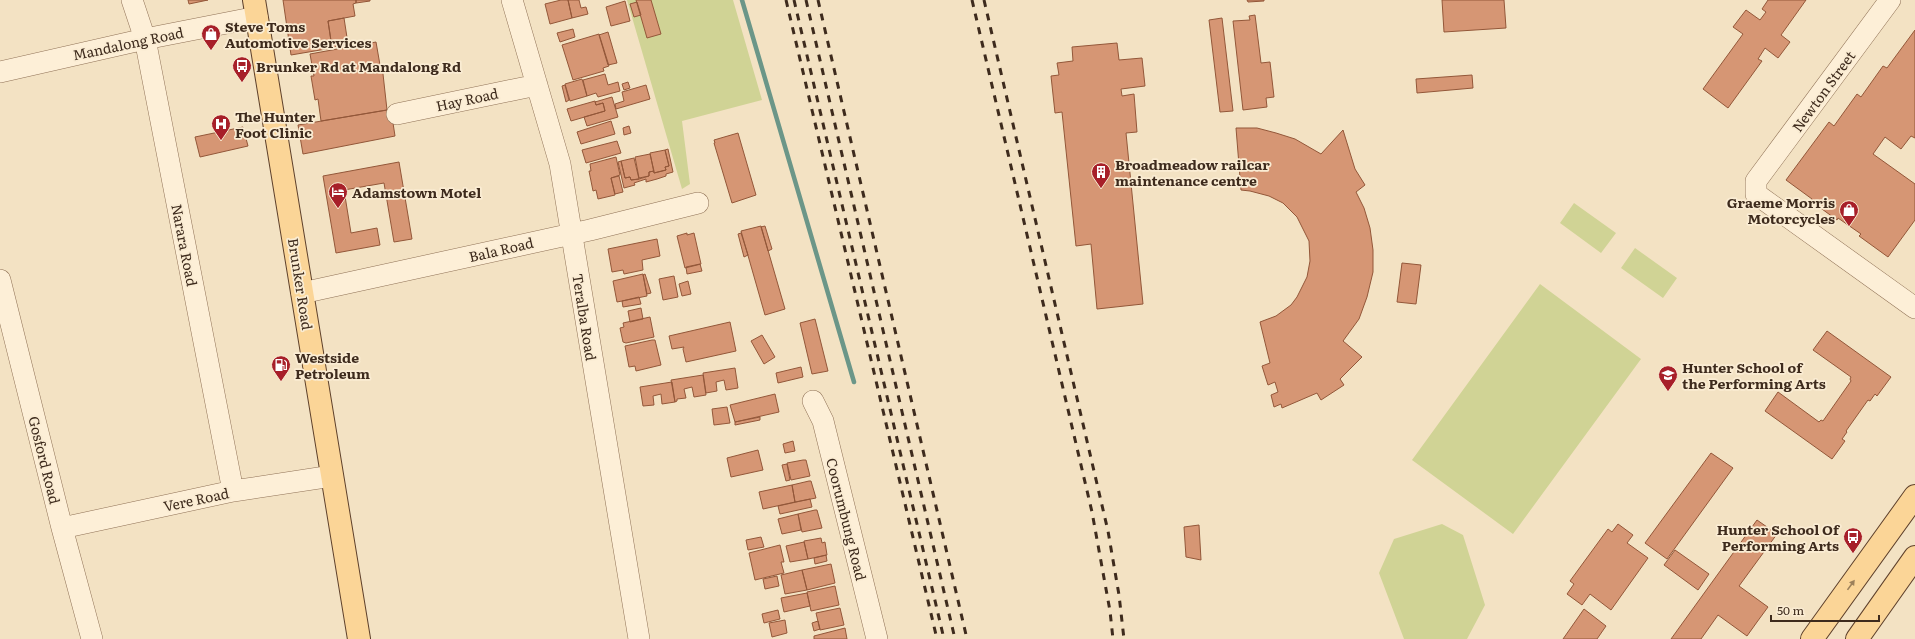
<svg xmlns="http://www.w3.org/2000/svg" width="1915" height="639" font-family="Literata,serif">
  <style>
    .green { fill: #d0d395 }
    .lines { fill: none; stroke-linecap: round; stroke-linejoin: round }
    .stream { stroke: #6b9688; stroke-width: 4.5 }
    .building { fill: #d69674; stroke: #935739 }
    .minor-casing { stroke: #907257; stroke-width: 22 }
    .major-casing { stroke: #5e402b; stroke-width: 24 }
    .minor { stroke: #fdefd7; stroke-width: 21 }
    .major { stroke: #fbd597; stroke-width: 22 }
    .rail { stroke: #3e2b1d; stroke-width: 3; stroke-dasharray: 7 7; stroke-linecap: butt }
    .oneway { fill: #9c805a }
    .labels { text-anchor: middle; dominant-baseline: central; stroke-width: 3.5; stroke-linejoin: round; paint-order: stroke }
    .poi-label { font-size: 14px; font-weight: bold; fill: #3e2b1d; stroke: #faecd3; text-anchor: start }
    .street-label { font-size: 14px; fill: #3e2b1d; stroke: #faecd3 }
  </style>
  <rect width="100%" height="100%" fill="#f3e2c3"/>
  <!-- green -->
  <path class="green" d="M627 0H733L762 100 682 121 690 184 682 189Z
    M1574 203 1616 233 1601 253 1560 223Z
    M1635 248 1677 278 1663 298 1621 268Z
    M1540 284 1641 359 1513 534 1412 460Z
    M1442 524 1463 535 1485 605 1467 639H1404L1379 573 1394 539Z"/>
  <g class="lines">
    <!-- stream -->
    <path class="stream" d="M742 0 854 382"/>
  </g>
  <!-- building -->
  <path class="building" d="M188 0H208L189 4Z
    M283 0H356V3L353 4 355 16 328 21 332 48 291 55Z
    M356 0H370V1L356 3Z
    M561 0H568L572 18 550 24 545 4Z
    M568 0H579L581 8 586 7 588 14 572 18Z
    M636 0H651L661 34 647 38Z
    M1247 0H1264V1L1248 2Z
    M1442 0H1504L1506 28 1444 32Z
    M1768 0H1806L1781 35 1790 42 1778 58 1765 48 1758 59 1762 61 1728 108 1703 89 1743 34 1733 27 1746 10 1760 20 1766 12 1762 9Z
    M625 1 630 21 611 26 606 7Z
    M637 2 641 15 634 17 630 4Z
    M1255 15 1261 63 1270 62 1274 97 1266 98 1267 107 1243 110 1233 21 1250 20 1249 16Z
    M344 18 348 44 332 47 328 21Z
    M1222 18 1233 111 1220 112 1209 20Z
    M573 29 575 37 560 42 557 33Z
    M1915 30V138L1911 136 1901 149 1885 137 1873 154 1915 184V220L1888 257 1859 236 1861 234 1838 218 1837 220 1811 201 1812 199 1786 180 1829 122 1834 126 1857 94 1861 97 1883 66 1887 68Z
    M608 32 617 63 608 65 599 35Z
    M599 34 609 66 603 68 604 71 573 80 562 45Z
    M376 42 380 65H382L387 110 321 121 318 99 315 100 311 76H314L310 54Z
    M1117 43 1119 60 1142 58 1145 86 1121 89 1122 96 1134 94 1137 132 1126 133 1143 304 1097 309 1091 244 1076 246 1062 112 1055 113 1051 76 1059 75 1057 63 1073 61 1072 47Z
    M605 74 608 85 618 82 620 91 598 97 596 93 587 96 583 80Z
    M1472 75 1473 88 1417 93 1416 79Z
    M582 79 587 96 570 101 565 84Z
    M628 82 630 88 624 90 622 84Z
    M565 85 569 100 566 102 562 86Z
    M646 85 650 99 616 109 615 104 624 101 622 92Z
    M612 97 618 117 587 126 584 117 605 111 603 103 596 105 595 102Z
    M595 101 596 105 603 103 605 111 571 121 567 109Z
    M387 110H391L395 136 303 154 298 125Z
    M611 121 615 134 581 144 577 132Z
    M629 126 631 133 624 135 623 128Z
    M243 127 248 146 200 157 195 137Z
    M1236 128H1257L1276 133 1295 139 1321 154 1343 130 1355 169 1365 185 1356 192 1364 208 1370 228 1373 250V272L1367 297 1359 319 1343 341 1362 357 1340 379 1344 385 1321 400 1317 393 1282 408 1281 404 1274 407 1271 395 1278 392 1275 382 1268 385 1262 366 1270 363 1260 322 1276 316 1291 305 1297 297 1307 277 1310 261 1309 241 1297 217 1283 203 1269 196 1250 191 1241 190Z
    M738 133 756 195 732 203 714 143H715L714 140Z
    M617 141 621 153 586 163 582 150Z
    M668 149 673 172 666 174V176L657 179 646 182V179L634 183 635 185 624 188 618 162 621 161 625 178 630 177 631 180 639 179 649 176V172L654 171V173L666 170 665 167 669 166 665 150Z
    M665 150 669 166 665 167 666 170 654 173 650 153Z
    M650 154 654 171 649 172V176L639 178 635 157Z
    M616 157 620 175 611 178 615 195 598 199 596 190 593 191 589 171H591L590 164Z
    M634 158 639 179 631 180 630 177 625 178 621 161Z
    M399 162 412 239 394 242 384 183 344 190 351 233 377 228 380 245 336 253 323 176Z
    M619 176 623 192 615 194 611 178Z
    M761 226 785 309 765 315 741 231Z
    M765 226 772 249 768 251 761 227Z
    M687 233V235L694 233 701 264 685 268 677 236Z
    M741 233 748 255 744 257 738 234Z
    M657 239 660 256 642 260 643 270 624 274 623 270 612 272 608 249Z
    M1402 263 1421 265 1416 304 1397 302Z
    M700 264 702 271 687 274 686 267Z
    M643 274 647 296 617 302 613 281Z
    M645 274 651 293 647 294 643 275Z
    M674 276 678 297 663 300 659 279Z
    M688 281 691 294 682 296 679 284Z
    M639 297 641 304 623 307 622 301Z
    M641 308 643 319 630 322 628 311Z
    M650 317 654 337 626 343 623 342 620 328 624 327 623 323Z
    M815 319 828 371 812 374 800 323Z
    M730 322 736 351 686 362 683 349 684 347 672 349 669 336Z
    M1827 331 1891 377 1877 396 1875 394 1870 401 1868 400 1846 431 1847 432 1842 439 1845 441 1832 459 1765 411 1778 392 1819 422 1821 420 1823 421 1851 381 1850 379 1851 377 1813 350Z
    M762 335 775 357 764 364 751 341Z
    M652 340H655L661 365 636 371 635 366 629 367 625 346Z
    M801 367 803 377 778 383 776 373Z
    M735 368 738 388 726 390 724 380 716 382 717 391 706 393 703 373Z
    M703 375 706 395 694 397 692 387 684 389 686 398 677 399V401L675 402 671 380Z
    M672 382 675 402 662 404 661 394 653 396 654 405 643 406 640 387Z
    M775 394 779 412 735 422 730 405Z
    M727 407 730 423 714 425 712 409Z
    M760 417V420L735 425V422Z
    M793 441 795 451 785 453 783 444Z
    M758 450 763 470 731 477 727 458Z
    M1711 453 1733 468 1667 559 1645 543Z
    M803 460H806L810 476 791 480 787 463Z
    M787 464 790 480 786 481 782 465Z
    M809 481H811L816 498 795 502 792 485Z
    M792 485 795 502 763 509 759 492Z
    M810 499 812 507 780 514 778 506Z
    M815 510H817L822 528 802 532 798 514Z
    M798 514 801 530 782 534 778 519Z
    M1757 520 1777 534 1739 586 1768 607 1757 622 1747 636 1718 615 1701 639H1671Z
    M1618 524 1633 535 1627 543 1648 558 1611 610 1590 594 1582 605 1567 594 1574 584 1570 581 1608 529 1612 532Z
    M1199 525 1201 560 1186 557 1184 527Z
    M761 537 764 547 748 550 746 540Z
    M821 538 822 543 825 542 827 555 808 559 804 541Z
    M804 542 808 559 790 562 786 546Z
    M780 545 784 562H781L784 573 755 580 749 553Z
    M1675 550 1709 574 1698 590 1664 565Z
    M826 555 827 561 815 564 814 558Z
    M831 564 835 583 807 590 802 570Z
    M802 570 807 590 785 594 781 575Z
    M777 576 779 586 765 589 763 579Z
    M835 586 839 605 811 611 807 592Z
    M807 593 810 606 784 612 781 598Z
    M840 608 844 625 820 630 816 613Z
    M1584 609 1606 626 1597 639H1563Z
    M778 610 780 619 764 623 762 614Z
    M785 620 787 633 772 637 769 623Z
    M818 621 820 629 814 631 812 623Z
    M845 628 847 639H814V636Z"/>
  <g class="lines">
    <defs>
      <path id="minor" d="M132 0 145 39 233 491
        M512 0 560 164 639 639
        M1890 0 1756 181V194L1915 308
        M0 72 145 39 257 17
        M397 114 537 85
        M0 280 62 528 92 639
        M302 293 590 230 698 203
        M813 401 823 421 877 639
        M62 528 233 491 332 476"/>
      <path id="major" d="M254 0 359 639
        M1812 639 1915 496
        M1857 639 1915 557"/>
    </defs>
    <!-- minor casing -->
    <use href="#minor" class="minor-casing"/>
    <!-- major casing -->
    <use href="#major" class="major-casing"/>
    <!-- minor -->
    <use href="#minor" class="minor"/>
    <!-- major -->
    <use href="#major" class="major"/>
    <!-- rail -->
    <path class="rail" d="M786 0 937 639
      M794 0 944 639
      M806 0 955 639
      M818 0 967 639
      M972 0 1092 512 1110 611 1113 639
      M984 0 1108 531 1119 595 1124 639"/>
  </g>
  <!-- one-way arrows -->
  <defs><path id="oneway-solid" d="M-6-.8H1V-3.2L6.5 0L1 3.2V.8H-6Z"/></defs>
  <use class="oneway" href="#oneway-solid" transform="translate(1851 585) rotate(-54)"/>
  <!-- icons -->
  <defs>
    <symbol id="shop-pin" viewBox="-11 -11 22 30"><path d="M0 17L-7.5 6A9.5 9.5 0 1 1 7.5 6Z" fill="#a71f29" stroke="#faecd3"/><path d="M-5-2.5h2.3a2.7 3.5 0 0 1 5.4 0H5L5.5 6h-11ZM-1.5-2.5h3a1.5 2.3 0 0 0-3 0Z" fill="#fff"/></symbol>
    <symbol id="bus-pin" viewBox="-11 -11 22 30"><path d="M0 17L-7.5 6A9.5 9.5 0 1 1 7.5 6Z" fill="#a71f29" stroke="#faecd3"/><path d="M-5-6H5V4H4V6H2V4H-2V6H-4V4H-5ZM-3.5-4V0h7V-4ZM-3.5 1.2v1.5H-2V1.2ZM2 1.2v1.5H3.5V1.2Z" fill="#fff"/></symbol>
    <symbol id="hospital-pin" viewBox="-11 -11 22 30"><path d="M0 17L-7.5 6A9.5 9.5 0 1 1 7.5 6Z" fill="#a71f29" stroke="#faecd3"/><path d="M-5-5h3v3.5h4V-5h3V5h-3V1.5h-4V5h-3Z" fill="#fff"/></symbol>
    <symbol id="building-pin" viewBox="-11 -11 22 30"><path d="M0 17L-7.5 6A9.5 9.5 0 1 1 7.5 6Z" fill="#a71f29" stroke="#faecd3"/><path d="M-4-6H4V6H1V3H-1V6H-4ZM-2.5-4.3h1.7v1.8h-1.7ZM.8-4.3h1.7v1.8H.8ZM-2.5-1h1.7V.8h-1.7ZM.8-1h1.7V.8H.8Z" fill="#fff"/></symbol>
    <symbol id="hotel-pin" viewBox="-11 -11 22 30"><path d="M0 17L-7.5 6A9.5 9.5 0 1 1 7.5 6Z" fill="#a71f29" stroke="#faecd3"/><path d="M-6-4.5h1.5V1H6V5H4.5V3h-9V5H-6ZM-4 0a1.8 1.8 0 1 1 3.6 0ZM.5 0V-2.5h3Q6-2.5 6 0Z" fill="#fff"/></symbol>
    <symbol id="fuel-pin" viewBox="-11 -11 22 30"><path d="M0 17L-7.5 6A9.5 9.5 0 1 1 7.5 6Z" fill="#a71f29" stroke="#faecd3"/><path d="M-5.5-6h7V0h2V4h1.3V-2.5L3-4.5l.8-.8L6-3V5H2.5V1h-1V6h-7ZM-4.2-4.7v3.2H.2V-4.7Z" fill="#fff"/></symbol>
    <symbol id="school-pin" viewBox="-11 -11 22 30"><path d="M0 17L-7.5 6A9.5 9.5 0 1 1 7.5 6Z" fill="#a71f29" stroke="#faecd3"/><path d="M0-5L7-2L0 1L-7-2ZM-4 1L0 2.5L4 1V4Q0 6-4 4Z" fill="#fff"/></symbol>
  </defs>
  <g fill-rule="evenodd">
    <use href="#shop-pin" x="200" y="23" width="22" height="30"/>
    <use href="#bus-pin" x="231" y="55" width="22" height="30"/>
    <use href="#hospital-pin" x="210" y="113" width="22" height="30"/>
    <use href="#building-pin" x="1090" y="161" width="22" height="30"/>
    <use href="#hotel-pin" x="327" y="181" width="22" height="30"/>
    <use href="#shop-pin" x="1838" y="199" width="22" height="30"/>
    <use href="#fuel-pin" x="270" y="354" width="22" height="30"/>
    <use href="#school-pin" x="1657" y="364" width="22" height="30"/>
    <use href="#bus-pin" x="1842" y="526" width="22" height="30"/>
  </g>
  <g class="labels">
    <!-- poi labels -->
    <g class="poi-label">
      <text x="225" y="26">Steve Toms<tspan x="225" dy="16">Automotive Services</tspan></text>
      <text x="256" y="66">Brunker Rd at Mandalong Rd</text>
      <text x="235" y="116">The Hunter<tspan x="235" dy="16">Foot Clinic</tspan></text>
      <text x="1115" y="164">Broadmeadow railcar<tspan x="1115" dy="16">maintenance centre</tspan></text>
      <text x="352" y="192">Adamstown Motel</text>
      <text x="1835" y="202" text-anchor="end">Graeme Morris<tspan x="1835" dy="16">Motorcycles</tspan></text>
      <text x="295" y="357">Westside<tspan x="295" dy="16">Petroleum</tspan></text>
      <text x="1682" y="367">Hunter School of<tspan x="1682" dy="16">the Performing Arts</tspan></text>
      <text x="1839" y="529" text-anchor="end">Hunter School Of<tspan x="1839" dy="16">Performing Arts</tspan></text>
    </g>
    <!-- street labels -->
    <g class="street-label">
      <text transform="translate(128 43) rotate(-12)">Mandalong Road</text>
      <text transform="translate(1823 91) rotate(-54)">Newton Street</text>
      <text transform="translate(467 99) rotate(-12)">Hay Road</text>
      <text transform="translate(185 245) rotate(79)">Narara Road</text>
      <text transform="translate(501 249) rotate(-13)">Bala Road</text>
      <text transform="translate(301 284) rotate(81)">Brunker Road</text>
      <text transform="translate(585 317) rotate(81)">Teralba Road</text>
      <text transform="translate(45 460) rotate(76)">Gosford Road</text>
      <text transform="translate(196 499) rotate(-12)">Vere Road</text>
      <text transform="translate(847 519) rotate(76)">Coorumbung Road</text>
    </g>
  </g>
  <!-- scale -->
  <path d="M1771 615v6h108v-6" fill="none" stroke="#3e2b1d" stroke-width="2"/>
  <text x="1777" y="615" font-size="12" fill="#3e2b1d" stroke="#faecd3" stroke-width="3" paint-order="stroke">50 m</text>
</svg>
